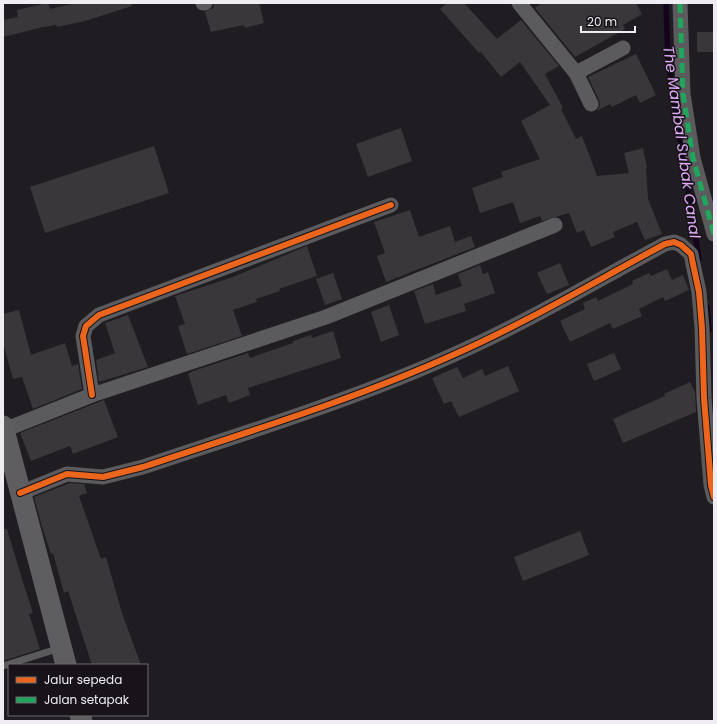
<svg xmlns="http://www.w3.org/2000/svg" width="717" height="724" font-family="Poppins,sans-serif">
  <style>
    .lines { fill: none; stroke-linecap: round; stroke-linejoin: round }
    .stream { stroke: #14031c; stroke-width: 5.5 }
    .building { fill: #39373a }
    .service { stroke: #5b5a5c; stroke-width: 7 }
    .minor { stroke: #5b5a5c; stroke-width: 15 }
    .secondary { stroke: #5e5d5f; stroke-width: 21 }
    .quiet { stroke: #20a55d; stroke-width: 5; stroke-dasharray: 10 5; stroke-linecap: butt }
    .cycleway-casing { stroke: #171319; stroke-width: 8 }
    .cycleway { stroke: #eb651d; stroke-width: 6 }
    .labels { text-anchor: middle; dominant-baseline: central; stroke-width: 3; stroke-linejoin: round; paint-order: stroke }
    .water-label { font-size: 15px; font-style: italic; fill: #dfacf6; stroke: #171319 }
  </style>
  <rect width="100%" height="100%" fill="#1f1d21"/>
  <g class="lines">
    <!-- stream -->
    <path class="stream" d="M666 3 668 60 699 259
      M707 307 709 330"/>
  </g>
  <!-- building -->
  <path class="building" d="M48 3 50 9 76 3H131L132 6 85 21 57 27 56 25 43 27 3 37V20L18 17 17 10Z
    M214 3H259L264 23 245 28 244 25 211 32 205 12 213 8Z
    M447 3H464L497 39 521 20 559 66 545 74 563 108 561 109 576 139 582 136 597 176 629 173 624 153 643 148 647 167 646 168 648 199 662 234 645 240 637 222 613 232 615 237 591 247 584 230 577 233 569 213 542 221 540 216 520 223 513 202 480 213 472 188 503 177 501 172 540 159 521 121 550 105 520 62 501 77 480 51 479 53 440 9Z
    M542 3H636L642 14 623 25 625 29 575 57 535 8Z
    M697 32H714V52H697Z
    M636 54 656 95 640 103 636 95 612 107 610 104 597 111 600 105 599 100 588 77Z
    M401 128 412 161 368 177 356 144Z
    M154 146 169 193 45 233 30 187Z
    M410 210 419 237 450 226 455 242 471 236 475 247 386 282 377 256 385 253 374 222Z
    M307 246 317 276 279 289 280 291 256 299 257 302 233 310 242 336 187 354 178 326 185 324 175 296 233 277Z
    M560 263 569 285 547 294 537 273Z
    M480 265 483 274 488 272 495 293 464 304 466 311 425 324 414 291 433 284 436 295 462 286 458 274Z
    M667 269 672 280 683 275 689 290 665 301 663 297 639 309 642 316 613 329 610 323 570 342 560 321 585 309 583 303 596 297 598 301 633 284 632 281 649 273 651 276Z
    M333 273 342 299 325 305 316 279Z
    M389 305 399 335 381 342 371 312Z
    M19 310 31 355 65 343 72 366 78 364 82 389 33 409 22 377 13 379 3 343V314Z
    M128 315 148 367 99 382 96 360 115 353 105 323Z
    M333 331 341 358 248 388 250 395 229 403 226 395 198 405 188 374 193 371 248 353 250 358 293 343V341L311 335 312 338Z
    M614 353 621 369 594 381 587 364Z
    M508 366 519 391 459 417 451 401 444 404 432 378 457 367 463 378 482 369 485 376Z
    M690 382 695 392 696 412 623 443 613 419 665 396 664 394Z
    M104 400 118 437 73 454 70 446 31 461 20 433Z
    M70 483 84 484 87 493 79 496 101 559 106 557 122 613 141 665H92L68 591 64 593 53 553 51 554 43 530 34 497Z
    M3 529H7L23 582 33 613 29 614 40 649 3 661Z
    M580 531 589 555 523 581 514 557Z"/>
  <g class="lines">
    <!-- service -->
    <path class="service" d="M3 666 60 648"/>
    <!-- minor -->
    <path class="minor" d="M203 3H205
      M519 3 576 73 591 104
      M680 3 683 94 693 158 714 234
      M576 73 623 48
      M92 395 83 336 86 326 99 315 391 205
      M4 430 92 395 326 317 555 225
      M20 493 67 474 103 477 143 467C247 432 353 400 453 355 526 323 594 282 665 244L674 242 681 245 691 254 693 264 699 292 702 328 704 398 711 485 714 497"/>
    <!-- secondary -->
    <path class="secondary" d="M3 426 66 665
      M80 715 82 721"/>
    <!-- quiet -->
    <path class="quiet" d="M680 3 683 94 693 158 714 234"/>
    <defs>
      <path id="cycleway" d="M92 395 83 336 86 326 99 315 391 205
        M20 493 67 474 103 477 143 467C247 432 353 400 453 355 526 323 594 282 665 244L674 242 681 245 691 254 693 264 699 292 702 328 704 398 711 485 714 497"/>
    </defs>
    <!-- cycleway casing -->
    <use href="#cycleway" class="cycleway-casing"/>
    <!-- cycleway -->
    <use href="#cycleway" class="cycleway"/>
  </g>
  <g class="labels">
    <!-- water labels -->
    <g class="water-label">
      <text transform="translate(682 142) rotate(82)">The Mambal Subak Canal</text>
    </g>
  </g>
  <!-- border -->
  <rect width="717" height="724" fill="none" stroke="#f0edf2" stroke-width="8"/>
  <!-- legend -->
  <rect x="8" y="664" width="140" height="52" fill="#171319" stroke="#6e6a70"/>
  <rect x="16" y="677" width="20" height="6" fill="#eb651d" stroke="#6e6a70"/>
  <text x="44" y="684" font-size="12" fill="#f0edf2">Jalur sepeda</text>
  <rect x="16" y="697" width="20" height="6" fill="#20a55d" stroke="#6e6a70"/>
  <text x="44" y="704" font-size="12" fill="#f0edf2">Jalan setapak</text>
  <!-- scale -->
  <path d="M581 26v6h54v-6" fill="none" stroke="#f0edf2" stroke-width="2"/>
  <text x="587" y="26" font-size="12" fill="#f0edf2" stroke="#171319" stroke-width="3" paint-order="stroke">20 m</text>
</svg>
